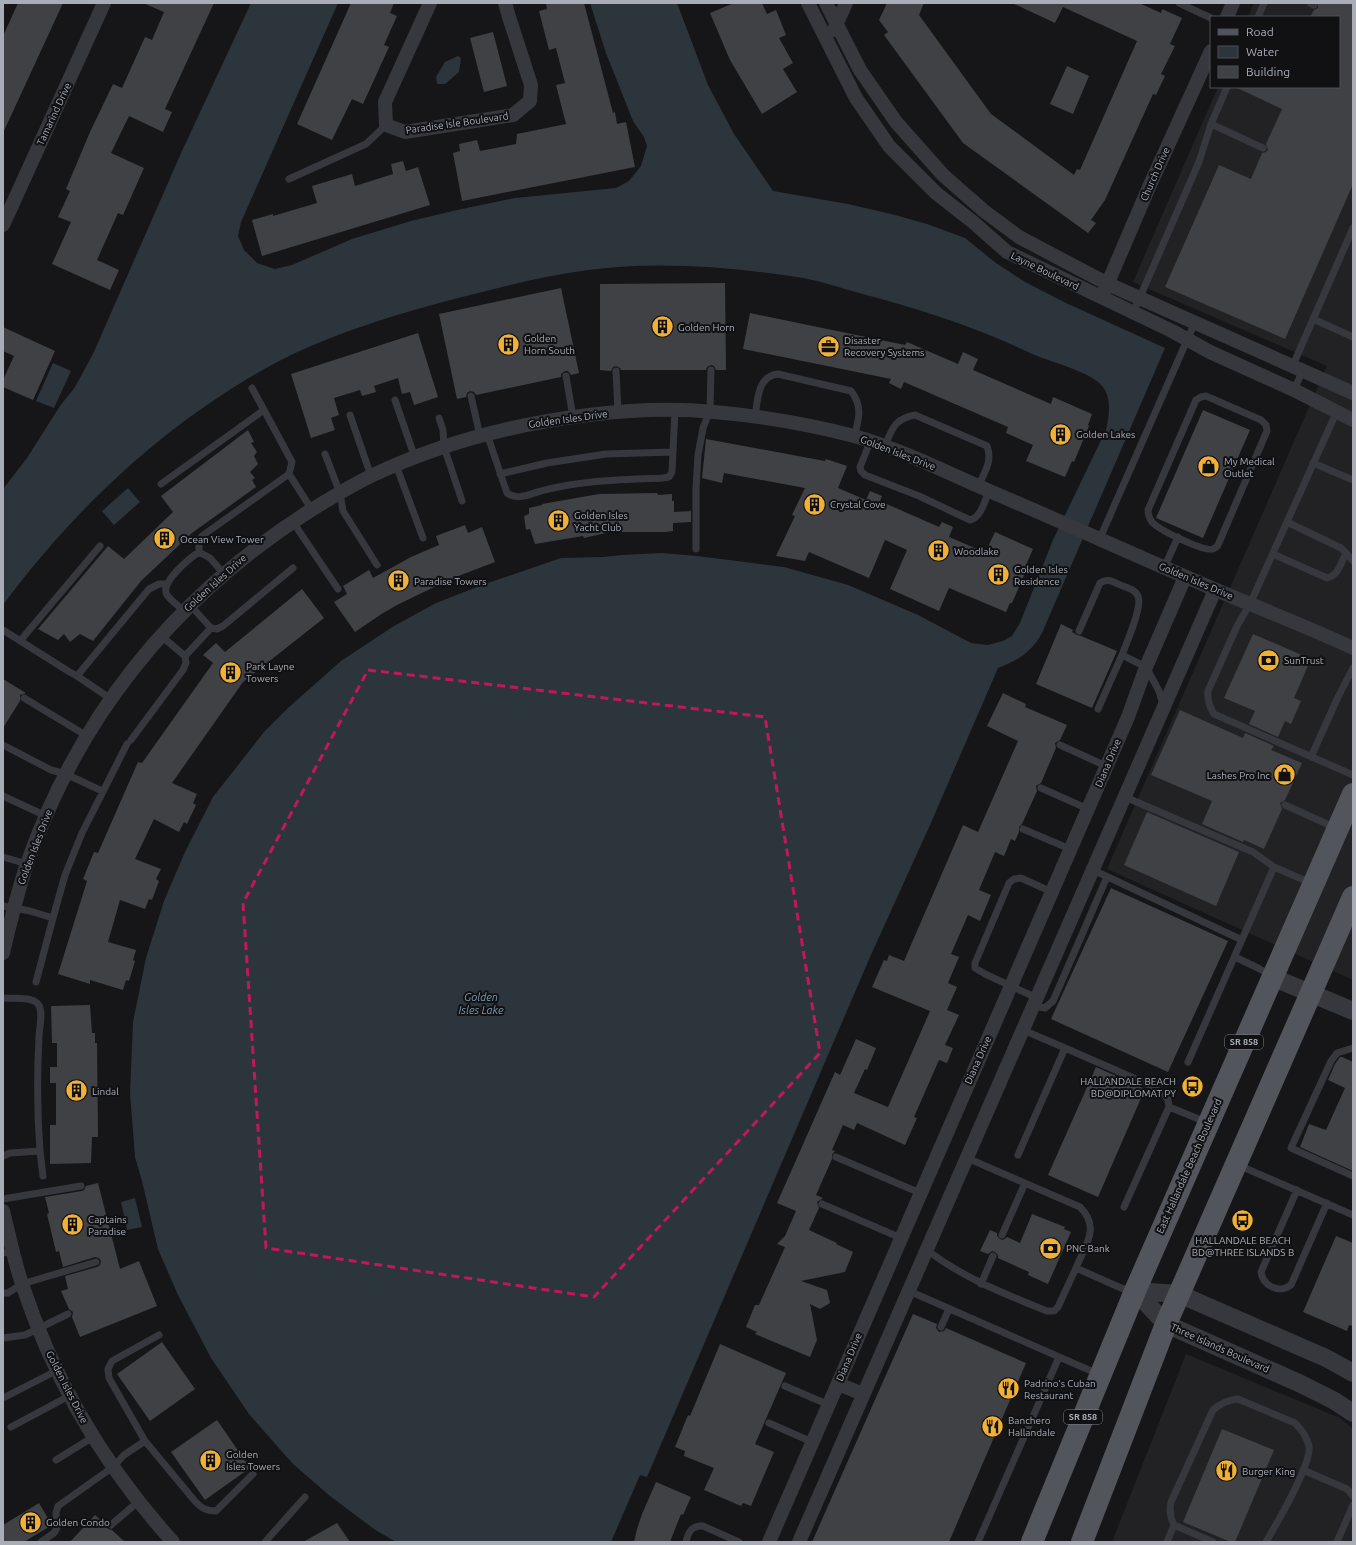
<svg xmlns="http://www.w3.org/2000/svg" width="1356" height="1545" font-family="Ubuntu,sans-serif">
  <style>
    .built { fill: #222225 }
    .water { fill: #2c353c }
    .building { fill: #404145 }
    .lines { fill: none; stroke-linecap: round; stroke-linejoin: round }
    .service { stroke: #37383d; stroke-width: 7 }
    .minor { stroke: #37383d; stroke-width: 14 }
    .tertiary { stroke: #37383d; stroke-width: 18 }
    .primary { stroke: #53555c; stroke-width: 22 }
    .marked { fill: none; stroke: #c2185b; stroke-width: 3; stroke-dasharray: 8 5; stroke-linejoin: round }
    .labels { text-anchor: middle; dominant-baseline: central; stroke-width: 4; stroke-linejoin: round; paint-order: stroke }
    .shield { fill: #111113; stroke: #7b7e86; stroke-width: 1 }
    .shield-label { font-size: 9px; font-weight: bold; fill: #a8adb8 }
    .street-label { font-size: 10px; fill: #a8adb8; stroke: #111113 }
    .poi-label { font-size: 10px; fill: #a8adb8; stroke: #111113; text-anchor: start }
    .water-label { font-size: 11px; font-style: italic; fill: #7f9bb3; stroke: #111113 }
  </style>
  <rect width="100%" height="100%" fill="#161618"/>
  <!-- built -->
  <path class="built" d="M1254 3H1353V980L1107 869 1327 366 1133 282 1218 87H1339V17H1248Z
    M1186 1354 1340 1418 1353 1429V1542H1112Z"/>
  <!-- water -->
  <path class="water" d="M251 3H338L241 222 238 236 244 250 257 263 275 269 292 265 352 239 411 221 457 210 515 198 616 188 629 181 641 166 647 146 644 137 633 121 606 53 590 3H677L708 85 734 134 773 191 848 204 895 215 927 224 965 238 996 263 1025 282 1066 303 1165 348 1042 633C1031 653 1018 660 998 668L930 825 870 957 647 1477 640 1475 611 1542H396L374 1529 330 1496 293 1464 249 1414 211 1358 178 1295 158 1249 142 1181 135 1157 130 1093 133 1022 146 958 164 901 185 852 213 797 264 732 288 708 341 661 394 626 436 603 485 584 561 558 603 557 622 555 662 553 697 556 784 567 848 585 918 615 971 643 988 645 1003 641 1012 636 1020 623 1053 540 1106 430C1109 417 1112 399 1103 387 1091 371 1046 361 1028 352 973 326 917 308 859 293 838 287 817 280 797 277 738 268 677 263 618 267 562 271 508 285 454 299 391 316 326 335 268 367 164 425 74 509 3 605V489L27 458 60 406 75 387 93 354 182 151Z
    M458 56 461 58 459 72 445 84H437L436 77 445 62Z
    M53 363 71 371 54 408 36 401Z
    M128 488 140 502 114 525 102 511Z
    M135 1198 142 1227 127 1230 121 1202Z"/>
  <!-- building -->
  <path class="building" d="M18 3H63L3 133V36Z
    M143 3H214L165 109 172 112 163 132 129 116 111 153 144 168 123 215 118 213 97 260 119 270 110 290 52 264 71 222 58 217 70 191 66 189 90 132 113 84 122 88 145 37 152 40 164 12Z
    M351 3H394L390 13 397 16 384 45 389 47 363 104 352 99 332 140 297 124Z
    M546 3H584L613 113 615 112 617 124 626 122 635 167 462 201 453 153 460 151 459 144 477 140 480 151 516 144 517 134 566 124 556 85 565 83 556 48 549 50 539 11 547 9Z
    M734 3H762L767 14 776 10 786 35 779 38 793 63 783 69 797 92 762 114 730 60 710 13Z
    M887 3H924L919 15 991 114 1074 175 1077 169 1080 170 1137 41 1063 7 1055 23 1012 3H1139L1161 13 1162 9 1182 18 1170 44 1175 46 1161 74 1165 76 1156 95 1153 94 1105 200 1091 220 1096 223 1088 233 963 143 884 35 888 32 879 20Z
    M1318 3H1353V184L1285 339 1165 287 1219 165 1251 179 1262 153 1266 152 1268 150 1266 144 1282 109 1235 87H1339V17H1310L1314 10 1318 8Z
    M493 32 507 86 484 92 470 38Z
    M1067 66 1089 76 1073 114 1050 104Z
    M403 161 406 171 418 167 430 205 262 256 252 220 273 214V216L317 203 312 186 352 174 355 186 393 174 391 164Z
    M725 283 726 370H716L714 366 711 365 707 367 706 370H621L620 368 616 366 613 367 611 371 600 370V284Z
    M561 288 579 373 571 375 568 371H565L561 374V377L476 395 474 392 470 391 467 393 466 397 457 399 439 314Z
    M750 313 905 345 907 342 958 364 963 352 978 359 973 370 1051 404 1053 397 1092 414 1088 425 1089 426 1074 462 1072 461 1065 477 1026 461 1033 445 1006 433 1008 427 904 382 901 389 889 383 891 379 743 349Z
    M3 327 55 351 33 400 3 387V380L14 356 3 351Z
    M418 333 438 397 414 405 410 392 402 394 398 378 374 386 376 392 362 396 360 390 334 398 339 415 331 418 335 430 311 438 291 374Z
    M1203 410 1250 430 1203 538 1156 518Z
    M248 430 254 442 251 443 257 452 254 456 258 464 250 472 255 478 252 480 256 487 192 533 141 581 93 641 80 634 70 642 64 634 58 640 38 629 108 546 124 559 173 512 161 496Z
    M706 439 825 461 826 459 847 466 838 488 866 500 870 491 882 496 880 501 939 527 942 522 953 527 949 537 984 552 986 549H987L995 532 1033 549 1026 565 1028 566 1012 603H1010L1006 612 949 588 939 611 890 589 907 550 885 540 869 578 809 552 805 561 776 556 795 516 792 515 805 488 724 473 722 483 702 478Z
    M657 493 658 495 672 494V501H674V512L691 511V522L673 523V531L666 532H615V531L584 538 583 536 535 544 530 529 526 530 524 516 529 514V508L542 505V504L599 494Z
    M465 525 468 533 482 527 495 562 453 578 399 604 383 613 355 632 334 602 347 594 343 586 369 570 373 578 411 557 439 545 436 536Z
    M302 589 324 618 243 682 172 783 197 794 193 803 196 805 187 824 184 822 179 832 154 819 135 859 161 869 156 879 159 881 152 900 149 899 145 909 120 900 108 942 136 950 133 960 135 961 129 981 126 980 123 990 90 980V984L58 974 87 881 83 879 94 852 98 853 138 762 142 763 213 663 203 655 216 643 225 652Z
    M1061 624 1073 630 1072 632 1077 635 1081 636 1117 651 1092 708 1036 684Z
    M1253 634 1311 659 1294 698 1301 701 1291 724 1285 721 1278 737 1249 724 1255 711 1224 698Z
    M3 679 26 693 20 695V701L3 728Z
    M1003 693 1026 704 1025 707 1067 725 1060 740 1055 743 1056 748 1041 783 1036 786 1037 791 1022 824 1019 827V832L1015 841 1011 839 1004 856 995 852 979 890 991 895 980 921 968 915 951 954 959 957 948 983 957 987 947 1010 959 1015 945 1045 953 1048 947 1063 939 1060 914 1117 917 1118 905 1145 857 1123 854 1130 843 1125 832 1150 835 1151 832 1155V1159L816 1195 823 1198 817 1202 819 1208 809 1230 837 1243 836 1244 853 1252 845 1272 801 1281 827 1290 830 1303 820 1309 810 1304 817 1340 810 1357 755 1334 757 1332 746 1327 755 1305H759L785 1247 777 1244 785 1236 796 1211 777 1203 835 1072 840 1075 856 1039 876 1048 867 1070 865 1069 854 1093 888 1107 906 1066 930 1011 872 987 884 960 887 961 889 955 904 961 963 825 978 832 1018 741 987 726Z
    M1180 710 1243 738 1245 733 1274 746 1271 750 1302 763 1285 800 1280 803 1282 809 1264 849 1244 840 1243 842 1202 824 1212 801 1151 775Z
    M1147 812 1239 852 1216 906 1124 865Z
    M1111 888 1228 941 1168 1072 1051 1019Z
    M90 1005 92 1033H95V1043H97L98 1137H92L91 1163 50 1164V1125H56V1083H50V1067H57V1043H52L51 1006Z
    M1340 1057H1342L1353 1062V1171L1300 1147 1309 1124 1326 1130 1345 1088 1328 1080 1335 1064Z
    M1096 1067 1145 1089 1098 1197 1048 1175Z
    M98 1183 120 1269 139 1261 157 1306 80 1337 72 1317 73 1312 69 1309 61 1291 68 1289 65 1276 97 1267 100 1265 101 1261 99 1258 95 1257 63 1267 59 1251 56 1252 47 1214 49 1213 45 1197 82 1191 84 1190 86 1186Z
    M1032 1214 1065 1227 1064 1229 1071 1232 1048 1284 1028 1275 1029 1272 998 1258V1255L995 1252 992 1251 988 1254 980 1251 990 1230 997 1233V1236L1000 1239 1003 1240 1007 1237 1020 1243Z
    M1336 1236 1353 1243V1326L1349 1325 1347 1331 1303 1312Z
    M913 1314 937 1324 936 1328 939 1332 944 1331 946 1328 1026 1363 949 1542H812Z
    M162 1342 195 1389 150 1421 117 1374Z
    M720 1344 786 1373 755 1444 774 1452 751 1506 743 1503 741 1506 704 1490 714 1468 684 1456 685 1451 675 1447 688 1415 690 1416Z
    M217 1420 250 1468 205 1500 171 1452Z
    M1222 1429 1274 1450 1235 1542H1231L1183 1522Z
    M656 1482 691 1497 683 1515 681 1514 670 1542H634L637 1529 642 1514Z
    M39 1503 52 1525 24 1542H3V1525Z
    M95 1515 106 1525 108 1529 112 1530 125 1542H70Z
    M337 1523 350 1542H303Z"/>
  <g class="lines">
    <!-- service -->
    <path class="service" d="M1179 3 1211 18
      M1310 3 1314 5
      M1258 17 1264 3
      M1211 124 1263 148
      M289 179 366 144 386 125
      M1133 313 1199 162 1211 124 1227 87
      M1313 319 1353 337
      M1293 365 1353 228
      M616 371 618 412
      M566 376 573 417
      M1294 390 1303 370
      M471 396 480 436
      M1206 396 1261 420 1266 425 1267 431 1218 545C1217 547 1215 548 1213 549 1204 552 1159 530 1152 522 1149 518 1148 515 1148 510L1196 400 1201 397Z
      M395 400 415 458
      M264 410 292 462 289 474 312 510
      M1337 411 1250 604 1237 626 1208 691C1207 700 1209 706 1214 714L1353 775
      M350 415 371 476
      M755 416C758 400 757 376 778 374L851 391C863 406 859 420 854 437
      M439 418 443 430 444 447 462 501
      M487 434 507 493C517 501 529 494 541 491 581 480 622 480 663 478L669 477 672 472 675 410
      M870 442 860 467 861 471 865 475 919 496 970 520C981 518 985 500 989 491
      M885 446C892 429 894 419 915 415L987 446C993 462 984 472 978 487
      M325 454 340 493 343 511 377 565
      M1313 463 1353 480
      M396 465 423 538
      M500 474 547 463 606 454 673 452
      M161 484 264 410 252 388
      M293 522 338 589
      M1100 538 1195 322
      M696 549V488L698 455 703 428 710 411 711 370
      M199 552V543L202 536 289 474
      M1346 553 1353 561
      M1273 554 1327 578C1338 576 1341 563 1346 553L1341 548 1287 522
      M1164 568 1178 537
      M190 605 211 628 217 629 223 626 293 568
      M184 611C179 606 171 601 167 595 159 583 190 558 199 552L210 558 224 574
      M3 630 68 671 77 676
      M1079 631 1100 583C1107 578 1112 581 1120 585 1126 587 1135 589 1138 596 1143 606 1126 644 1122 655
      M20 641 100 546
      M185 656 211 628
      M24 698 87 736
      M111 699 77 676 149 589 159 584H166
      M1098 709 1122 655 1146 667 1159 691 1163 705
      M131 740 183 670 186 663 185 656 160 635
      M3 745 51 770 66 774 102 791
      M1060 745 1106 766
      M1311 757 1338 697 1353 668
      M1041 788 1088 809
      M3 796 46 816
      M1125 797 1253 852 1274 867 1311 883
      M1285 805 1336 828
      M1023 829 1070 849
      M3 857 27 864
      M1093 870 1242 940
      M3 906 30 911 53 918 36 982
      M53 918 65 875 82 833 127 744
      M1235 957 1258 968 1270 975
      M3 998C12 999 32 996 38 1004 44 1012 39 1028 39 1037 37 1075 37 1113 40 1151L10 1153 3 1156
      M1037 998 985 974 975 968V963L1009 883 1014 879 1021 878 1052 892
      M1033 1006 1045 1008 1053 1001 1107 877
      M1065 1048 1145 1083 1164 1094 1168 1100 1169 1107 1124 1207
      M1353 1048 1337 1053 1331 1061 1291 1148 1353 1176
      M1188 1062 1274 867
      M1169 1107 1206 1122
      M40 1151 43 1176
      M1018 1155 1065 1048 1023 1030
      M836 1157 920 1193
      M967 1158 1080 1207C1101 1228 1085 1245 1076 1268L1121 1288 1132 1291
      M1238 1165 1353 1215
      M1297 1190 1261 1272C1263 1286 1279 1294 1291 1285L1327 1203
      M3 1199 81 1186
      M822 1204 901 1238
      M1002 1235 1025 1183
      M927 1250C963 1278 1005 1294 1047 1311H1054L1058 1307 1076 1268
      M3 1253 13 1252
      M981 1284 993 1256
      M909 1291 1098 1374
      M3 1293H8L22 1284 96 1262
      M941 1327 949 1309
      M159 1335 112 1361 108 1369 109 1378 145 1441 194 1500C201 1508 206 1511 216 1511L253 1474
      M3 1338 25 1335 68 1314
      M785 1386 829 1405
      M3 1398 56 1371
      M769 1423 812 1442
      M11 1427 69 1396
      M56 1460 93 1437
      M1303 1470 1347 1489 1353 1496
      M111 1525 139 1501
      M1174 1525 1213 1542
      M41 1542 54 1533 57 1528 56 1513 58 1506 113 1467 124 1455 145 1441
      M265 1542 305 1497
      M686 1542C688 1532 692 1525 703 1526L739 1542
      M978 1542 1059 1357
      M1167 1542 1174 1525C1170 1517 1169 1511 1171 1502L1213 1410C1221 1403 1228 1400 1238 1399L1295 1423C1301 1429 1307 1437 1309 1446 1312 1463 1276 1525 1266 1542
      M1337 1542 1353 1505"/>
    <!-- minor -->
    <path class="minor" d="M430 3 385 102 386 125 405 132 513 115 530 101 531 85 509 17 505 3
      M808 3 856 98 889 146 936 193 973 222 1007 252 1172 331 1210 352 1294 390 1353 420
      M826 3 860 70 896 122 943 175 984 211 1019 237 1108 284 1353 393
      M1227 17 1233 3
      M834 30 846 3
      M3 225 104 3
      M1104 292 1149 187 1211 51
      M3 953C10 923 17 893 27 864 45 812 70 761 100 715 154 633 225 565 308 512 329 499 350 486 373 475 441 443 514 424 589 415 630 410 673 408 714 412 761 416 808 424 854 436 907 451 957 478 1008 499 1067 524 1125 551 1184 576 1240 601 1297 622 1353 648
      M3 1211C9 1235 14 1260 22 1284 54 1381 105 1467 173 1542
      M838 1384 863 1394
      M769 1542 1128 717 1146 667 1185 577
      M799 1542 1215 590"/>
    <!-- tertiary -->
    <path class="tertiary" d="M1272 977 1353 1011
      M1135 1291 1166 1324 1301 1384 1333 1400 1353 1413
      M1135 1291 1179 1294 1326 1358 1353 1373"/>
    <!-- primary -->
    <path class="primary" d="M1032 1542 1135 1291 1353 794
      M1082 1542 1166 1324 1353 897"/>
  </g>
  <!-- marked area -->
  <path class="marked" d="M368 670 765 717 820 1053 594 1297 266 1248 243 903Z"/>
  <!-- icons -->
  <defs>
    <symbol id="building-disc" viewBox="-11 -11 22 22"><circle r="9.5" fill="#f2b134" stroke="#111113"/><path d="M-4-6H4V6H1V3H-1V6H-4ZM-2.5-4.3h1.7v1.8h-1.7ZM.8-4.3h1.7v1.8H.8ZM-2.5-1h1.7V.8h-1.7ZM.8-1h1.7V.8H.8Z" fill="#111"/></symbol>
    <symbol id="office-disc" viewBox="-11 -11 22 22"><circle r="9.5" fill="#f2b134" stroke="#111113"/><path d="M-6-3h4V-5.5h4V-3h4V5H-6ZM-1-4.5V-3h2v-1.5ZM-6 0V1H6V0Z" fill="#111"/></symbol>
    <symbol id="shop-disc" viewBox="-11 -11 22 22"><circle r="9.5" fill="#f2b134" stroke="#111113"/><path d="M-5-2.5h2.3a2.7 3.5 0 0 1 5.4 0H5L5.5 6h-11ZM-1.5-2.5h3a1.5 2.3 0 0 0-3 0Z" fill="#111"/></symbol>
    <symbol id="bank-disc" viewBox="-11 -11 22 22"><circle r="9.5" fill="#f2b134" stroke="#111113"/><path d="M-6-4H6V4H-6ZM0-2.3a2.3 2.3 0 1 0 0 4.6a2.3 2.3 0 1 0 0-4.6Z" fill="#111"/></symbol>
    <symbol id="bus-disc" viewBox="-11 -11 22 22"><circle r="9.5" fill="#f2b134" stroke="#111113"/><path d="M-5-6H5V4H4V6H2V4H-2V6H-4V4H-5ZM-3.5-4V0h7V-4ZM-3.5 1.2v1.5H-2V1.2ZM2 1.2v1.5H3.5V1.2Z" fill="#111"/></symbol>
    <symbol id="restaurant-disc" viewBox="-11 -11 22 22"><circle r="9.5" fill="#f2b134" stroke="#111113"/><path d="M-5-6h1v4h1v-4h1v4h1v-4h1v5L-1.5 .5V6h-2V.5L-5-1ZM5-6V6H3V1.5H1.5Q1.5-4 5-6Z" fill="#111"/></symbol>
  </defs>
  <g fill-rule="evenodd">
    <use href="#building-disc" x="650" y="314" width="25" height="25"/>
    <use href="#building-disc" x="496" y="332" width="25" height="25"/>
    <use href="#office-disc" x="816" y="334" width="25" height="25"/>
    <use href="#building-disc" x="1048" y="422" width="25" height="25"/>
    <use href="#shop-disc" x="1196" y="454" width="25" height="25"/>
    <use href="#building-disc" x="802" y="492" width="25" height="25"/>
    <use href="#building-disc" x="546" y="508" width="25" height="25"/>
    <use href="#building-disc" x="152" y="526" width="25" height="25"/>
    <use href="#building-disc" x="926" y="538" width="25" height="25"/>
    <use href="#building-disc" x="986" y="562" width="25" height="25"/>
    <use href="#building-disc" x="386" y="568" width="25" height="25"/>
    <use href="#bank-disc" x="1256" y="648" width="25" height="25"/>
    <use href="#building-disc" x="218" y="660" width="25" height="25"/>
    <use href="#shop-disc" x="1272" y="762" width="25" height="25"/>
    <use href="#bus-disc" x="1180" y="1074" width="25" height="25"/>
    <use href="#building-disc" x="64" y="1078" width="25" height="25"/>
    <use href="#bus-disc" x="1230" y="1208" width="25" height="25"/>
    <use href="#building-disc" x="60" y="1212" width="25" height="25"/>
    <use href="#bank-disc" x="1038" y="1236" width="25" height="25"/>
    <use href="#restaurant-disc" x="996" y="1376" width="25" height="25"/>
    <use href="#restaurant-disc" x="980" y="1414" width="25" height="25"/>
    <use href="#building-disc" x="198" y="1448" width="25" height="25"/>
    <use href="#restaurant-disc" x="1214" y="1458" width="25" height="25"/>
    <use href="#building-disc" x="18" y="1510" width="25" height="25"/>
  </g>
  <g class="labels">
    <!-- shield labels -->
    <g class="shield">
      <rect x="1225" y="1035" width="38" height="14" rx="3"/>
      <rect x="1064" y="1410" width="38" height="14" rx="3"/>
    </g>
    <g class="shield-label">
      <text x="1244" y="1042">SR 858</text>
      <text x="1083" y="1417">SR 858</text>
    </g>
    <!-- street labels -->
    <g class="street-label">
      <text transform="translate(54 114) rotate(-65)">Tamarind Drive</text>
      <text transform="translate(457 123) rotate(-8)">Paradise Isle Boulevard</text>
      <text transform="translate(1155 174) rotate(-66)">Church Drive</text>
      <text transform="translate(1045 271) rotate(26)">Layne Boulevard</text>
      <text transform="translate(568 419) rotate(-8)">Golden Isles Drive</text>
      <text transform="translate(898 453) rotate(21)">Golden Isles Drive</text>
      <text transform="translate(1196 581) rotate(23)">Golden Isles Drive</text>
      <text transform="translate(215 583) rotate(-42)">Golden Isles Drive</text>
      <text transform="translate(1108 763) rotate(-67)">Diana Drive</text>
      <text transform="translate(35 847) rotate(-69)">Golden Isles Drive</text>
      <text transform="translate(978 1060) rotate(-66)">Diana Drive</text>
      <text transform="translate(1189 1166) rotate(-66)">East Hallandale Beach Boulevard</text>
      <text transform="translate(1220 1348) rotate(24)">Three Islands Boulevard</text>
      <text transform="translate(849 1357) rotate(-67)">Diana Drive</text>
      <text transform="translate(67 1387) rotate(63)">Golden Isles Drive</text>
    </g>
    <!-- poi labels -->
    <g class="poi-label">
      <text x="678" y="327">Golden Horn</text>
      <text x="524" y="338">Golden<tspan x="524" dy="12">Horn South</tspan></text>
      <text x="844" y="340">Disaster<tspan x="844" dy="12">Recovery Systems</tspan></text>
      <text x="1076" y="434">Golden Lakes</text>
      <text x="1224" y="461">My Medical<tspan x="1224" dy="12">Outlet</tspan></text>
      <text x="830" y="504">Crystal Cove</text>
      <text x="574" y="515">Golden Isles<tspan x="574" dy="12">Yacht Club</tspan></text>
      <text x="180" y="539">Ocean View Tower</text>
      <text x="954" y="551">Woodlake</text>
      <text x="1014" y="569">Golden Isles<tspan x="1014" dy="12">Residence</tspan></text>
      <text x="414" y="581">Paradise Towers</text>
      <text x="1284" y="660">SunTrust</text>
      <text x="246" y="666">Park Layne<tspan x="246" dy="12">Towers</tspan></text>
      <text x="1270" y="775" text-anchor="end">Lashes Pro Inc</text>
      <text x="1176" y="1081" text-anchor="end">HALLANDALE BEACH<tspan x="1176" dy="12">BD@DIPLOMAT PY</tspan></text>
      <text x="92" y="1091">Lindal</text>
      <text x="88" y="1219">Captains<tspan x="88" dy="12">Paradise</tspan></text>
      <text x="1243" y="1240" text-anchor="middle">HALLANDALE BEACH<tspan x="1243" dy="12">BD@THREE ISLANDS B</tspan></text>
      <text x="1066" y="1248">PNC Bank</text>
      <text x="1024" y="1383">Padrino’s Cuban<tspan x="1024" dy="12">Restaurant</tspan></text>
      <text x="1008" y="1420">Banchero<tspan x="1008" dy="12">Hallandale</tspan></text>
      <text x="226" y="1454">Golden<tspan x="226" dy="12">Isles Towers</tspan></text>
      <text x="1242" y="1471">Burger King</text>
      <text x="46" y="1522">Golden Condo</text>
    </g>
    <!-- water labels -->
    <g class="water-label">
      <text x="481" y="997">Golden<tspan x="481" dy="13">Isles Lake</tspan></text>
    </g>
  </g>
  <!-- border -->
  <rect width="1356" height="1545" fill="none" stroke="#a8adb8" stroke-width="8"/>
  <!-- legend -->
  <rect x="1210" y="16" width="130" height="72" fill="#111113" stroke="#4d4f55"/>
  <rect x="1218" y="29" width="20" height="6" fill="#53555c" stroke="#4d4f55"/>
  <text x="1246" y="36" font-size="12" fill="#a8adb8">Road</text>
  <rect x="1218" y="46" width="20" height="12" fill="#2c353c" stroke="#4d4f55"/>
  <text x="1246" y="56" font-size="12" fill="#a8adb8">Water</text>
  <rect x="1218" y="66" width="20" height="12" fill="#404145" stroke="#4d4f55"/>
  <text x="1246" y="76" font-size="12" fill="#a8adb8">Building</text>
</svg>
